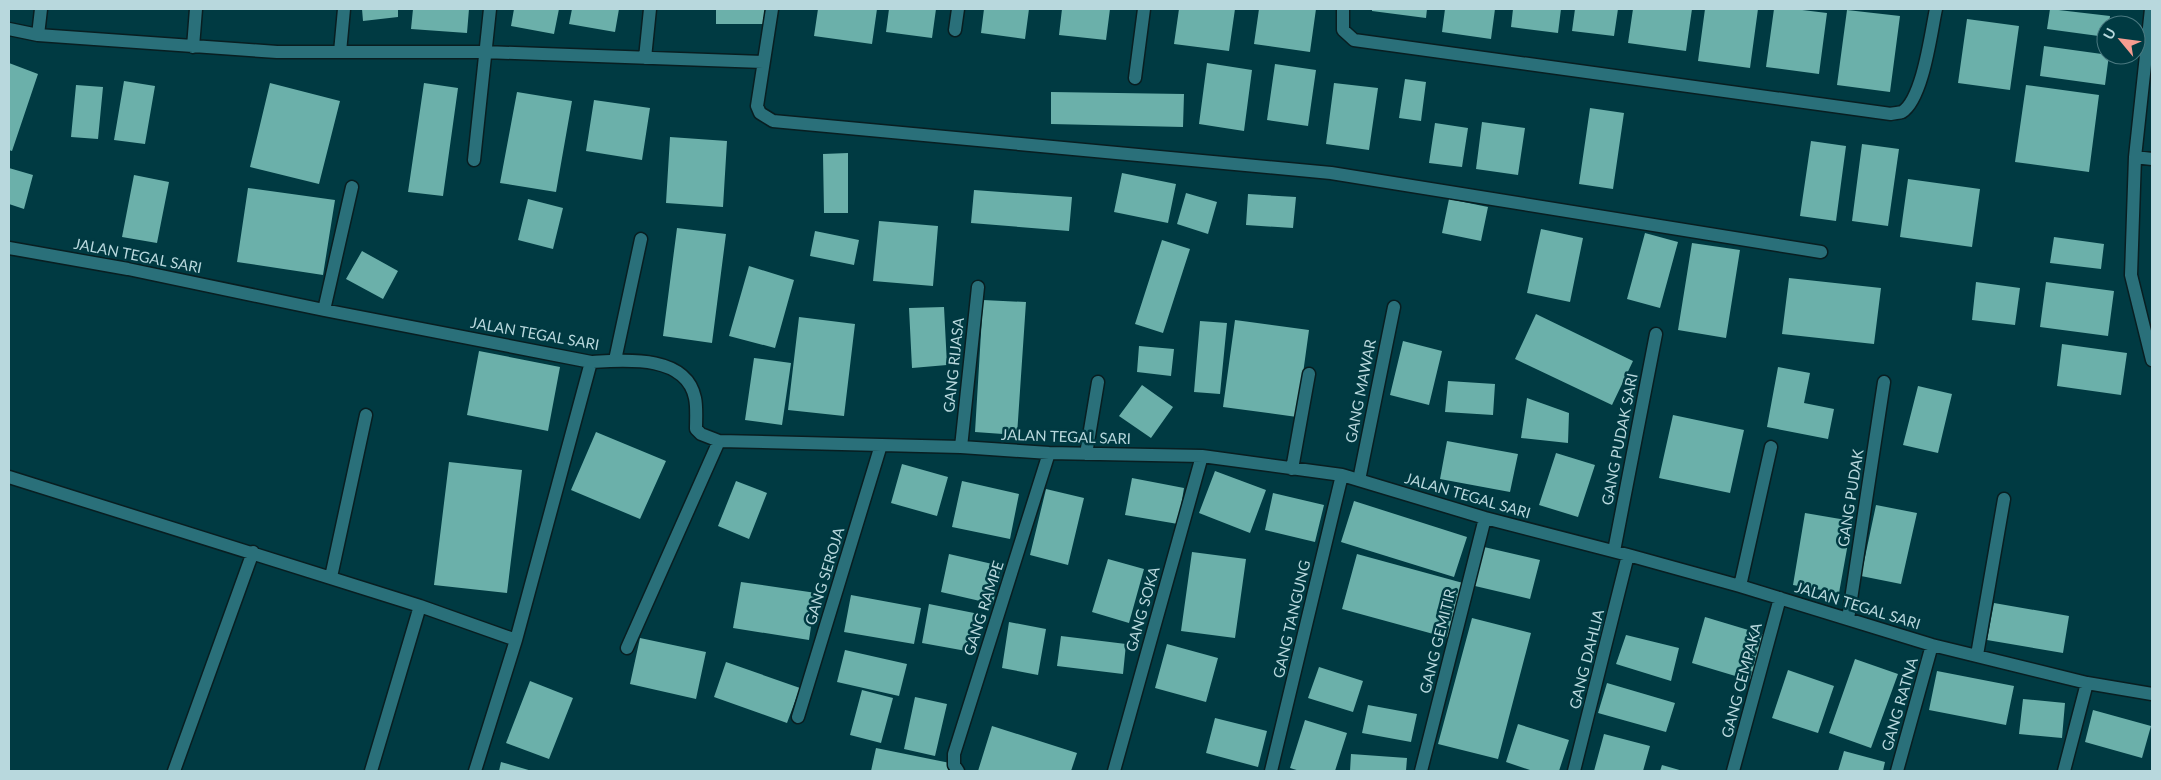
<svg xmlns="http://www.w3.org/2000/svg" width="2161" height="780" font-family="Lato,sans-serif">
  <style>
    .building { fill: #6bb0aa }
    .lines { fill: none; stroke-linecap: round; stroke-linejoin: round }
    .minor-casing { stroke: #081e21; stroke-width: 15 }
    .minor { stroke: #2a707a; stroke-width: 12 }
    .labels { text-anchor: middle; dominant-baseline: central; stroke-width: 5; stroke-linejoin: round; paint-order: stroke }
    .street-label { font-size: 15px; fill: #b8d8dd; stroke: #003a42 }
  </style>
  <rect width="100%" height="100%" fill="#003a42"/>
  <!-- building -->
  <path class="building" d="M362 9H398V17L363 21Z
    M413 9H469L467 33 411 29Z
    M514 9H559L554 34 511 26Z
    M572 9H619L615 32 569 24Z
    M716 9H765V24H716Z
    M818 9H877L872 44 814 36Z
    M889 9H936L932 38 886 32Z
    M984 9H1029L1025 39 981 33Z
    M1062 9H1110L1106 40 1059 35Z
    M1179 9H1235L1229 51 1174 44Z
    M1259 9H1316L1310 52 1254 44Z
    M1372 9H1427L1426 18 1372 11Z
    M1445 9H1495L1491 39 1442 32Z
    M1513 9H1561L1558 33 1511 27Z
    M1575 9H1618L1614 36 1572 31Z
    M1633 9H1692L1686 51 1628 43Z
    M1705 9H1758L1750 68 1698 61Z
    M1774 9H1794L1827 13 1819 74 1766 67Z
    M2050 9 2110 16 2109 25H2106V37L2047 29Z
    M1847 10 1900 16 1890 92 1837 85Z
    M1967 19 2019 26 2010 90 1958 83Z
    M2044 46 2109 55 2105 85 2040 76Z
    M9 63 38 74 12 151 9 150Z
    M1207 63 1252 70 1244 131 1199 124Z
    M1275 64 1316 70 1308 126 1267 120Z
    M1405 79 1426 82 1421 121 1399 118Z
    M124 81 155 86 145 144 114 140Z
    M270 83 340 101 319 184 250 167Z
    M424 83 458 88 443 196 408 192Z
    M1334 83 1378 88 1369 150 1326 144Z
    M76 85 103 87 98 139 71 137Z
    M2026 85 2099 95 2089 172 2015 162Z
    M517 92 572 101 556 192 500 183Z
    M1051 92 1184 94 1183 127 1051 124Z
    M594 100 650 108 642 160 586 151Z
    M1590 108 1624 113 1613 189 1579 184Z
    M1482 122 1525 128 1518 175 1476 169Z
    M1435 123 1468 128 1462 167 1429 163Z
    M670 137 727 141 723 207 666 203Z
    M1811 141 1846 146 1836 221 1800 216Z
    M1862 144 1899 149 1888 226 1852 221Z
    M848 153V213H824L823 154Z
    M9 168 33 175 24 209 9 204Z
    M1122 173 1176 184 1168 223 1114 212Z
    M134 175 169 182 157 243 122 237Z
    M1908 179 1980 189 1972 247 1900 237Z
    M248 188 335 200 323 275 237 262Z
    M974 190 1072 197 1069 231 971 223Z
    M1186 193 1217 202 1208 234 1177 224Z
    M1248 194 1296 197 1293 228 1246 225Z
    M528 199 563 208 553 249 518 240Z
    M1449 199 1488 207 1481 241 1442 233Z
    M879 221 938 226 933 286 873 281Z
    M677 228 726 234 712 343 663 336Z
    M1541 229 1583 238 1570 302 1527 293Z
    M815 231 859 240 854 265 810 256Z
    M1645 233 1678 242 1660 308 1627 299Z
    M2054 237 2104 244 2101 269 2050 263Z
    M1162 240 1190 249 1163 333 1135 324Z
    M1692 243 1740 250 1726 338 1678 330Z
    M362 251 398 271 383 299 346 279Z
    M749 266 794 280 775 348 729 336Z
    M1789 278 1881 288 1874 344 1782 334Z
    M1976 282 2020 288 2015 325 1972 320Z
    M2046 282 2114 291 2108 336 2040 327Z
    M983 300 1026 302 1017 435 975 432Z
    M944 307 947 365 912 368 909 308Z
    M1536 314 1633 361 1612 405 1515 359Z
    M799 317 855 324 844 416 788 410Z
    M1235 320 1309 330 1297 417 1223 407Z
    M1200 321 1227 323 1220 394 1194 392Z
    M1403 341 1442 351 1429 405 1390 395Z
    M2062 344 2127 353 2121 395 2057 386Z
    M1139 346 1174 349 1171 376 1137 372Z
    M479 351 560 367 548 431 467 415Z
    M754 358 791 363 782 425 745 420Z
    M1778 367 1810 373 1804 403 1834 409 1828 439 1767 427Z
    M1448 381 1495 384 1493 415 1445 412Z
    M1142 385 1173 407 1151 438 1119 416Z
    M1918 386 1952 394 1938 453 1903 445Z
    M1527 398 1569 413 1568 443 1521 438Z
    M1673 415 1744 430 1730 493 1659 478Z
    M596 432 666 461 640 519 571 490Z
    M1447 441 1518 454 1510 492 1440 479Z
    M1556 453 1595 465 1578 517 1539 505Z
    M449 462 522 470 507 593 434 585Z
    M902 464 948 477 937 516 891 503Z
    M1215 471 1266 490 1250 533 1199 513Z
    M1132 478 1184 488 1178 524 1125 515Z
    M736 481 767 493 749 539 718 526Z
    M962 481 1019 494 1010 539 952 527Z
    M1046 489 1084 498 1068 565 1030 555Z
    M1273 493 1324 505 1315 542 1265 530Z
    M1354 501 1467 537 1454 577 1341 542Z
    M1876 505 1917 513 1901 584 1861 576Z
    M1805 513 1852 521 1839 593 1793 585Z
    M1484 547 1540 560 1530 599 1475 586Z
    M1192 552 1246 559 1235 638 1181 631Z
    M949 554 1001 566 993 604 941 592Z
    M1357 554 1463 583 1448 638 1342 609Z
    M1108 559 1144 569 1129 623 1092 612Z
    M741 582 816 593 809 640 733 628Z
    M851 595 921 608 914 644 844 632Z
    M1994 603 2069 616 2063 653 1987 640Z
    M929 604 979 614 972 652 922 643Z
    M1705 617 1765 635 1752 681 1692 663Z
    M1472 618 1531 633 1498 759 1438 744Z
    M1009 622 1046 629 1038 675 1002 668Z
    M1626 635 1679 648 1671 681 1616 664Z
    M1061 636 1126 644 1123 674 1057 666Z
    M640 638 706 652 696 699 630 684Z
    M1167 644 1218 658 1206 702 1155 688Z
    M845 650 907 664 899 696 837 682Z
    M1855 659 1898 674 1871 748 1829 733Z
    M726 662 800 688 787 723 714 697Z
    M1319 667 1363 681 1353 712 1308 698Z
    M1788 670 1834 686 1818 733 1772 718Z
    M1937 671 2014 686 2006 725 1929 710Z
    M530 681 573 698 549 759 506 743Z
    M1607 683 1675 703 1666 732 1598 713Z
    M862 690 893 698 881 743 850 735Z
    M915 697 947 704 935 756 904 749Z
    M2023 699 2065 703 2062 738 2019 734Z
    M1368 705 1417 714 1411 742 1362 733Z
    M2093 710 2151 726 2142 758 2085 742Z
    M1215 718 1267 731 1258 767 1206 753Z
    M1305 720 1347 733 1335 771H1300L1290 768Z
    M1518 724 1569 740 1559 771H1533L1506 762Z
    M992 726 1077 753 1071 771H978Z
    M1604 734 1650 746 1643 771H1594Z
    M876 748 950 763 948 771H871Z
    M1844 751 1885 762 1883 771H1838Z
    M1351 754 1407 758 1406 771H1350Z
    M501 762 532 771H499Z
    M1662 765 1683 771H1660Z"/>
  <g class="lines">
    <defs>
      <path id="minor" d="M772 9 757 106 760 113 773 121 1331 173 1821 252
        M1343 9V30L1354 40 1891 114C1894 113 1899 113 1902 112 1923 99 1931 32 1936 9
        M2151 9 2135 157 2131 275 2152 360
        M9 29 38 35 277 52H484L763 62
        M955 30 958 9
        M38 35 41 9
        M193 47 196 9
        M340 52 344 9
        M645 58 650 9
        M1135 78 1144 9
        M2135 157 2152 159
        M474 160 490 9
        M9 248 128 269 324 310 591 362C624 360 686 354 695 398 697 407 696 419 696 429L701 434 719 441 961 447 1049 453 1202 456 1342 475 1485 518 1628 555 1740 586 1932 645 2087 683 2152 694
        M324 310 352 187
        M615 360 641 239
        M961 447 978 287
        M1086 454 1098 382
        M1292 469 1309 374
        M9 477 420 606 516 640
        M1359 480 1394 307
        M1614 551 1656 334
        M331 577 366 415
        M1740 586 1771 447
        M1848 619 1884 382
        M627 648 719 441
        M1977 655 2004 499
        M798 717 881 445
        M174 771 253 552
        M371 771 420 606
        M475 771 516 640 591 362
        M958 771 954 765V754L1049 453
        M1114 771 1202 456
        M1271 771 1342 475
        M1421 771 1485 518
        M1574 771 1628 555
        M1733 771 1780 598
        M1897 771 1932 645
        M2064 771 2087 683"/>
    </defs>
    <!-- minor casing -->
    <use href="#minor" class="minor-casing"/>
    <!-- minor -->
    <use href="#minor" class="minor"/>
  </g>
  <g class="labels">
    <!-- street labels -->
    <g class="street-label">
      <text transform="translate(138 255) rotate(11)">JALAN TEGAL SARI</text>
      <text transform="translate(535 333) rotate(10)">JALAN TEGAL SARI</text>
      <text transform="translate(953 365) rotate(-84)">GANG RIJASA</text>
      <text transform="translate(1360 391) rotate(-79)">GANG MAWAR</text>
      <text transform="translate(1066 436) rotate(2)">JALAN TEGAL SARI</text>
      <text transform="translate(1619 439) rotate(-79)">GANG PUDAK SARI</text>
      <text transform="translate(1468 495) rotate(16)">JALAN TEGAL SARI</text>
      <text transform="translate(1850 498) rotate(-81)">GANG PUDAK</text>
      <text transform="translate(824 576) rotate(-73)">GANG SEROJA</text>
      <text transform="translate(1858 605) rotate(17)">JALAN TEGAL SARI</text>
      <text transform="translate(983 608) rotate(-72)">GANG RAMPE</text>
      <text transform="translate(1142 609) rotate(-74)">GANG SOKA</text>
      <text transform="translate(1291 619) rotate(-77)">GANG TANGUNG</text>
      <text transform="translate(1437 641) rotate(-76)">GANG GEMITIR</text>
      <text transform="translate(1586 659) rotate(-76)">GANG DAHLIA</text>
      <text transform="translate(1741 680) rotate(-75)">GANG CEMPAKA</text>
      <text transform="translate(1899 704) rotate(-74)">GANG RATNA</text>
    </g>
  </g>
  <!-- border -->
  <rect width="2161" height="780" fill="none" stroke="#b8d8dd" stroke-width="20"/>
  <!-- north arrow -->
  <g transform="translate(2121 40) rotate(299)"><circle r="24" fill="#003a42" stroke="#4a7980"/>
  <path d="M0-4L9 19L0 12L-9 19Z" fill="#f59c90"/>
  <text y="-8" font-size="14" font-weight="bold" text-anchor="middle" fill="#b8d8dd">U</text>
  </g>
</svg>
